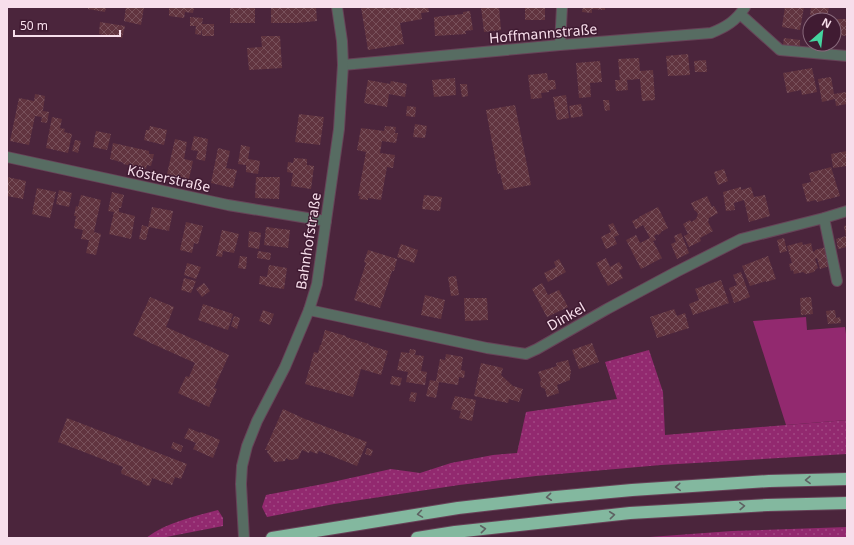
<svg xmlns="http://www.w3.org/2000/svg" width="854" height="545" font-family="'Noto Sans',sans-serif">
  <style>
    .grass { fill: url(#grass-dots) }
    .pitch { fill: #92296f }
    .building { fill: url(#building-cross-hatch) }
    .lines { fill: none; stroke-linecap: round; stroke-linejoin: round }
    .minor-casing { stroke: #674358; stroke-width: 12 }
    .tertiary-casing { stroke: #674358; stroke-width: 12 }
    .motorway-casing { stroke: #674358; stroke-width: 14 }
    .minor { stroke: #576c62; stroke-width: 10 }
    .tertiary { stroke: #576c62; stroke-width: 10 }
    .motorway { stroke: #83b89f; stroke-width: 12 }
    .oneway { stroke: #5e6263 }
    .labels { text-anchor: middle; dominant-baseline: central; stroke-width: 3; stroke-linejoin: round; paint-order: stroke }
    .street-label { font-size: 14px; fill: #f7deeb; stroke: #401b32 }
  </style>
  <defs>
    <pattern id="grass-dots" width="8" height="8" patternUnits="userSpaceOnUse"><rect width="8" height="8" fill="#92296f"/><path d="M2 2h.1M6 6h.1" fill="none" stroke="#a24884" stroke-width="1.8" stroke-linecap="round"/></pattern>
    <pattern id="building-cross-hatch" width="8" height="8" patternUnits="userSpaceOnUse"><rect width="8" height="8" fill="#61343f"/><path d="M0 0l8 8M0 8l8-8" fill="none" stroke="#78515b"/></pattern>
  </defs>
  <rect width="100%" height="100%" fill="#4b253c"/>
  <!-- grass -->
  <path class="grass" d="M649 350 663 392 665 435 847 420V454L661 465 536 476 459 485 334 504 267 517 262 507 266 495 328 483 391 469 420 473 451 463 493 455 517 453 526 412 617 399 605 362Z
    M218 510 223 518V526L161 538H146C167 522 193 517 218 510Z
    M847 527V538H636L732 531Z"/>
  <!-- pitch -->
  <path class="pitch" d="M806 317 807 330 845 327 847 341V420L786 425 753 321Z"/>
  <!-- building -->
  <path class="building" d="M88 7H106L105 12 88 9Z
    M126 7H144L141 25 124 21Z
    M169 7H194L193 13 185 12 184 18 169 16Z
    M230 7H255V23H230Z
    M271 7H316L317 21 296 23H271Z
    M361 7H428L429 12 421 13 422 19 400 23 404 44 368 50Z
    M481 7H499L501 30 484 32Z
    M525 7H545V20H525Z
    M583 7H605V10L592 9V13L582 12Z
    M785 7H804L800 30 782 27Z
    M811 7H829L827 18 810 15Z
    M470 11 473 30 465 31 466 34 435 36 434 17 463 14V12Z
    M190 17 203 18 202 24H214V36H202V27L201 35 195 34 196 26H190Z
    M837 19H847V36L837 35Z
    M100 22 125 26 122 38 99 34Z
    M261 36H280L282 68 249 70 247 48 262 47Z
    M784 38 800 40V46L783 45Z
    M688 54 690 75 668 76 666 56Z
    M639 58 640 71 653 70 655 100 642 101 640 79 627 80 628 90 616 91 615 80H620L618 59Z
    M706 60 707 72H695L694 61Z
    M600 61 602 82 590 83 591 97 579 98 576 63Z
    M812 68 817 92 802 95 801 90 787 93 783 73Z
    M547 73 548 80H555L556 89 549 90V92L541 93 542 98 531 99 528 75Z
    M831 77 834 94 846 92 847 104 836 106 835 99 822 102 818 79Z
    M455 78 456 95 434 97 432 80Z
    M368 80 390 84 391 81 407 84 405 97 389 94 387 107 364 103Z
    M460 84H467L468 96 462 97Z
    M35 94 45 96 42 117 35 116 29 145 10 141 19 98 34 101Z
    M566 95 569 118 557 120 553 97Z
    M603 100H609L610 110 605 111Z
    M581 104 583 116 571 118 569 106Z
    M515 105 531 185 504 190 500 173 498 174 486 110Z
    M407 106 416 107 415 117 406 116Z
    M43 111 49 112 47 123 41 122Z
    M299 114 324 117 320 145 295 142Z
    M52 117 62 119 60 128 65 129 64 132 72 134 68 153 46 148Z
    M415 124 427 126 425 138 413 137Z
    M150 126 167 130 164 145 144 140 146 130H149Z
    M385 126 396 127 395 133H398L396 143 382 141 380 153 395 155 393 168 387 167 381 200 368 198V200L359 199 360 196H358L366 152 357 150 361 128 384 131Z
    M96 131 111 134 107 150 93 147Z
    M194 136 208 139 205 161 196 159 198 151 191 150Z
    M175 139 187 142 184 159 193 161 189 179 167 174Z
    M75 140 81 141 78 153 72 151Z
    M113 143 149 151V154H154L151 166 147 165 146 169 123 164 124 163 110 159Z
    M241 145 250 147 248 159 260 161 258 174 246 172V165L238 164Z
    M218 148 230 151 226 168 237 170 233 188 211 183Z
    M847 151V166L833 168 831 154Z
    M294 158 307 159V165L314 166 311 189 291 186 293 173 287 172 288 162 293 163Z
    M831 167 840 196 817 202 816 200 807 202 802 184 811 182 809 173Z
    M724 169 728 181 718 185 714 172Z
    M7 177 26 181 23 199 7 196Z
    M256 177H280L279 199 255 198Z
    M741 187V190L751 187 754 197 765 195 770 216 749 222 744 200 734 203 735 210 726 211 723 192Z
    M37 188 56 192 50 218 32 214Z
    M59 190 72 193 69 207 56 204Z
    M112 192 124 195 121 208H119V212L135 216 131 239 109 234 114 212 108 211Z
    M81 195 101 200 94 232 101 234 96 255 86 253 89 240 81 239 83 230 74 228 76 216H74L76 206 78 207Z
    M424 195 442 197 440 211 422 209Z
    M707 196 712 207 714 206 718 213 709 218 708 222 713 231 700 238 701 241 689 247 684 236 688 234 683 224 690 220 691 222 696 219 698 214 696 211H695L691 203Z
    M152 207 173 211 169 231 149 227 146 240 139 239 142 225 148 227Z
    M658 207 668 228 661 232V233L658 235 657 234 654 236 656 240 653 241 662 258 641 269 626 240 636 235 640 243 650 238 643 225 636 229 632 221 639 218V217Z
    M186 222 203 226 198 244 194 243 192 253 180 250Z
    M613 223 619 235 614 237 617 244 606 249 601 237 611 232 608 225Z
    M847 225V247L838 249 836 239 846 236 844 226Z
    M266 227 290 230 288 248 264 245Z
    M222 230 239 234 234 253 223 251 222 257 216 256Z
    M249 231 261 233 259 249 248 247Z
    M681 233 689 253 677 259 671 244 676 242 674 236Z
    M784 238 787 251 780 253 777 240Z
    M802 242 803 245 811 243 813 252 815 251V250L826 247 830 266 820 269 817 258 815 259 818 268 816 269 814 272 806 274 803 272 794 274 793 270 791 271 789 264 792 263 787 246Z
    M401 244 418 250 414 263 397 257Z
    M368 250 397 259 394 271H392L380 308 354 300 366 263 364 262Z
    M258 251 271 253 270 260 257 258Z
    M240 256 247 257 246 269 238 268Z
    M768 256 776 279 766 282V281L750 286 742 266Z
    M606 258 610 267 619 262 623 268 619 271 623 278 608 286 596 263Z
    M559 259 566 272 548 282 544 273 556 267 554 262Z
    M187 263 201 267 196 279 184 275Z
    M269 265 287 268 284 289 265 286V285L259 284 260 276 267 277Z
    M741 272 750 297 734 303 729 288 737 285 733 275Z
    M456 276 459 295 451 296 448 277Z
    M184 278 196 281 191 293 181 290Z
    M721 280 729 303 693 315 689 304 699 300 695 289Z
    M204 283 210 291 202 297 196 289Z
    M542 283 548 295 559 290 568 307 547 317 532 289Z
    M425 295 445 300 441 319 421 315Z
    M150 297 174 307 166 327 229 355 214 388 217 389 209 407 178 393 186 376 189 377 195 363 133 335Z
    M811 297 813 314 801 315 800 298Z
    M464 298H487L488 320 465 321Z
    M203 304 233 314 228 330 198 320Z
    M674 309 677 316 685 313 689 328 657 338 650 317Z
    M263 310 274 314 270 325 259 321Z
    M835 310 836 318 840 317 841 323 828 324 826 311Z
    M234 316 240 318 237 329 231 326Z
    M325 330 346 336V337L369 344 368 345 388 351 381 375 361 369 353 397 305 384 314 352 318 353 320 345H321Z
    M592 343 599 362 579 369 572 350Z
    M410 349 416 350 415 355 424 356 421 371 427 372 425 385 406 382 408 372 397 370 401 352 409 353Z
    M446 354 463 357 461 370 465 371 464 378 459 377 458 385 439 382 436 398 426 396 430 380 436 381 440 359 445 360Z
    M568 360 571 371 570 377V380L557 385 559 393 547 397 545 389 541 387 540 383 541 380 538 372 557 366 556 363Z
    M481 363 503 368 501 375 513 386 523 389 519 402 509 399 508 403 474 396Z
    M392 376 402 378 400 386 390 384Z
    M411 392 417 393 415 402 409 401Z
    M455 396 476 400 472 421 459 418 461 411 451 409Z
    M283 409 305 419 367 442 357 466 319 451 317 454 310 451 309 453 302 450 298 459 289 460 286 458 285 461 274 462 267 452 268 450H265Z
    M67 418 187 464 181 479 175 477 172 485 152 478 150 485 148 486 143 484 142 482 122 474 121 472 123 467 58 442Z
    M189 428 200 433 201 432 220 440 213 458 193 449 196 443 184 438Z
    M173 442 183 446 181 452 171 448Z
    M367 448 373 450 371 456 365 454Z"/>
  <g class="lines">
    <defs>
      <path id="minor" d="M740 14 780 50 847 56
        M560 45 562 7
        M343 65 560 45 711 33C726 27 736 21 745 7
        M7 157 228 205 326 221
        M824 218 837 281
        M309 310 487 348 526 354 537 349 607 309 676 272 741 239 824 218 847 211"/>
      <path id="tertiary" d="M244 538 241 484 242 466 247 446 257 421 285 367 309 310 317 284 339 129 343 65 342 41 337 7"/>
      <path id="motorway" d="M272 538 458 508 545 498 632 490 769 481 847 479
        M417 538 455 532 630 513 767 505 847 503"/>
    </defs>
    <!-- minor casing -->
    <use href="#minor" class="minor-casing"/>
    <!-- tertiary casing -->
    <use href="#tertiary" class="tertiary-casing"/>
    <!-- motorway casing -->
    <use href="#motorway" class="motorway-casing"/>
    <!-- minor -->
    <use href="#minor" class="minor"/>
    <!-- tertiary -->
    <use href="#tertiary" class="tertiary"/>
    <!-- motorway -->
    <use href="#motorway" class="motorway"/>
  </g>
  <!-- one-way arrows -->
  <defs><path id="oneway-chevron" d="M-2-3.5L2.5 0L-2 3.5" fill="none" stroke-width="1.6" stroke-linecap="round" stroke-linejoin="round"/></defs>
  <g class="oneway">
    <use href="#oneway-chevron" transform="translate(808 480) rotate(179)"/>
    <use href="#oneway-chevron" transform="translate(678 487) rotate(176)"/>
    <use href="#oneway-chevron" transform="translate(549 497) rotate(174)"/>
    <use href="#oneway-chevron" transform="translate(742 506) rotate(-3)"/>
    <use href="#oneway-chevron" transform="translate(420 514) rotate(171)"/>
    <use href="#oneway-chevron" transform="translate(612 515) rotate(-6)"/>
    <use href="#oneway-chevron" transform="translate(483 529) rotate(-6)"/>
  </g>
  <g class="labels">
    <!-- street labels -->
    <g class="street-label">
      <text transform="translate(543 33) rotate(-5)">Hoffmannstraße</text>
      <text transform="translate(169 178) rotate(12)">Kösterstraße</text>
      <text transform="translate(308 241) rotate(-81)">Bahnhofstraße</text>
      <text transform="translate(566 316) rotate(-30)">Dinkel</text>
    </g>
  </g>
  <!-- border -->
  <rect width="854" height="545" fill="none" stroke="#f7deeb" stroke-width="16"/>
  <!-- north arrow -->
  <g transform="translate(822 32) rotate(28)"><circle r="19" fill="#401b32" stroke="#89697c"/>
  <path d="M0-3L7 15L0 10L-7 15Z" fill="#45d49f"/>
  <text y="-6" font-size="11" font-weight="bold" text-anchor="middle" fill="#f7deeb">N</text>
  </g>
  <!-- scale -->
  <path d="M14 30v6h106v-6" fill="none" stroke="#f7deeb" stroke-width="2"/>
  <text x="20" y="30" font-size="12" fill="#f7deeb" stroke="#401b32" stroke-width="3" paint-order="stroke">50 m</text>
</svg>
